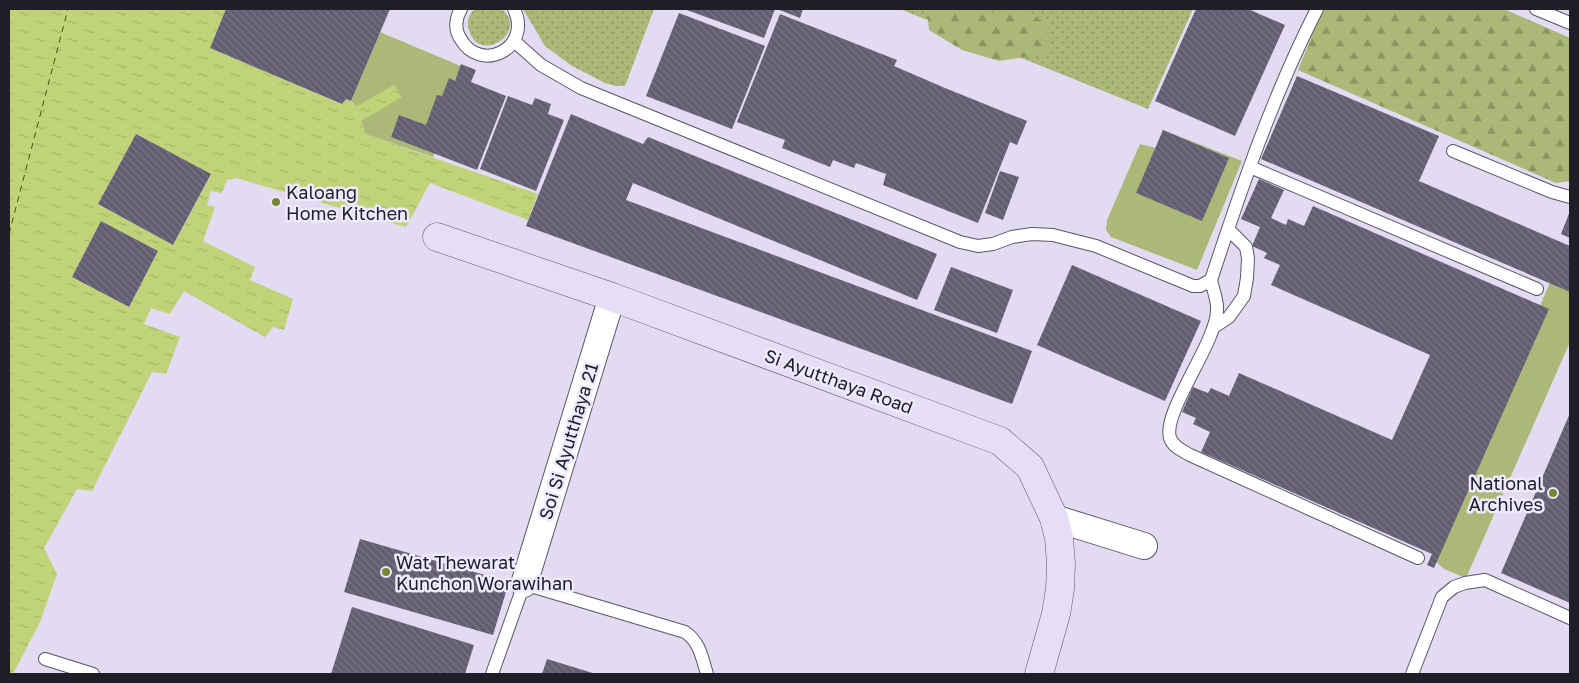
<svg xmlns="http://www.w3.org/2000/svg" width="1579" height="683" font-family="'Golos Text',sans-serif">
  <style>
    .grass { fill: url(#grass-dots) }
    .forest { fill: url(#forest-firs) }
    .garden { fill: #abb878 }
    .water { fill: url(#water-ripples); fill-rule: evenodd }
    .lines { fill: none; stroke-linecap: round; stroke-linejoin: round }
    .ferry { stroke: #46500c; stroke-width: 1; stroke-dasharray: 6 5; stroke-linecap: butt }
    .building { fill: url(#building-back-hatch) }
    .lane-casing { stroke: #5b5568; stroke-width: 14 }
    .street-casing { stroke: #5b5568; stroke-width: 28 }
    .secondary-casing { stroke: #5b5568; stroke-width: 29 }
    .lane { stroke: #fff; stroke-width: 12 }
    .street { stroke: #fff; stroke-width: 26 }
    .secondary { stroke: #e6def5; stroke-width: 28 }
    .poi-dot { fill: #778533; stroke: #eee9fc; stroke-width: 2 }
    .labels { text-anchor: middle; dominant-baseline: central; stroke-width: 5; stroke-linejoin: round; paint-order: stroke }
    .poi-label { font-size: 18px; fill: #1f1d25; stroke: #eee9fc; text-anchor: start }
    .street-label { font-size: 18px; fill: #1f1d25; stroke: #eee9fc }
  </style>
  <defs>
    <pattern id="grass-dots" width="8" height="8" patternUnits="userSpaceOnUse" patternTransform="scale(1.25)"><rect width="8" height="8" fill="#abb878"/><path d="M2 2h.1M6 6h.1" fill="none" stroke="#8b9562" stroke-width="1.8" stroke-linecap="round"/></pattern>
    <pattern id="forest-firs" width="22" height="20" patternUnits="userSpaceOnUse" patternTransform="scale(1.25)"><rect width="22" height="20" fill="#abb878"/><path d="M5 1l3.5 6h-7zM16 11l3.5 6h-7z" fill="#8b9562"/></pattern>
    <pattern id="water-ripples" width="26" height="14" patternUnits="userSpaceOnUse" patternTransform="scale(1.25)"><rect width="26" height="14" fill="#c1d378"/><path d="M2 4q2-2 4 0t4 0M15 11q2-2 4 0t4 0" fill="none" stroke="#a5b568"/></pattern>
    <pattern id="building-back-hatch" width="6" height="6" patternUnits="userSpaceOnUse" patternTransform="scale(1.25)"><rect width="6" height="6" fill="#635d71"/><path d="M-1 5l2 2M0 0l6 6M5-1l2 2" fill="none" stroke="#797484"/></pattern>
  </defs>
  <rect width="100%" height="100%" fill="#e2dbf2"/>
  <!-- grass -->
  <path class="grass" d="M475 9H502C530 33 478 65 469 30 466 22 469 14 475 9Z
    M523 9H654L625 86H615L605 83 572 66 545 46Z
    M900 9H1193L1148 109Z"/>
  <!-- forest -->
  <path class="forest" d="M927 9H984L990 14 1019 9 1047 23 1051 53 999 61 962 50 929 30Z
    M1325 9H1504L1570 38V181L1556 183 1298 70 1319 18Z"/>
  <!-- garden -->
  <path class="garden" d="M380 32 470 70 433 157 365 134 357 107 351 101Z
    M1163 130 1242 161 1197 270 1111 237 1106 230 1107 220 1140 144 1156 148Z
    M1554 273 1570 279V342L1466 578 1444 569 1432 558Z"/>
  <!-- water -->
  <path class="water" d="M9 9H226L210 48 341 104 346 99 357 106 394 85 402 97 361 121 365 134 538 194 528 220 430 183 406 227 236 178 227 180 222 193 211 191 207 205 215 207 203 241 255 267 250 280 293 299 284 330 273 327 265 337 184 291 170 314 151 308 144 324 180 337 166 374 152 372 92 491 77 489 44 548 57 574 40 622 13 674H9ZM136 134 211 175 173 245 98 204ZM101 221 158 251 129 307 72 277Z"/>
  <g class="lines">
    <!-- ferry -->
    <path class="ferry" d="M9 234 68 9"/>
  </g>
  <!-- building -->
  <path class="building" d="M226 9H390L351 101 346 99 342 104 210 48Z
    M684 9H775L764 38Z
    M777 9H803L800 18Z
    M1196 9H1248L1285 25 1235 136 1155 101Z
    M679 13 765 46 732 129 646 96Z
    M780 14 897 60 894 66 945 88 1027 121 1017 145 1010 142 978 223 883 185 886 174 856 163 854 168 833 160 830 167 782 148 785 140 737 122Z
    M461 64 476 70 471 82 506 96 477 170 391 137 399 115 426 125 437 95 442 96 449 78 455 81Z
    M1297 76 1439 136 1419 181 1570 246V292L1261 159Z
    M508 96 532 105 535 98 551 104 548 114 564 120 536 191 480 169Z
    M571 114 643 144 648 137 937 254 917 300 633 183 626 200 1032 351 1012 404 526 226Z
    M1163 130 1229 158 1202 221 1136 193Z
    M136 134 211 174 173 245 98 204Z
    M1000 171 1019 177 1003 220 985 213Z
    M1259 179 1284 190 1271 218 1286 225 1288 219 1304 226 1313 206 1549 309 1434 568 1427 565 1432 554 1201 452 1210 432 1193 424 1196 418 1182 412 1193 387 1208 393 1211 388 1229 396 1239 373 1392 440 1430 355 1271 285 1280 265 1264 258 1267 253 1252 246 1260 227 1241 219Z
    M1570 211V238L1561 234Z
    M101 221 158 251 129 307 72 277Z
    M1072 265 1201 321 1165 401 1037 345Z
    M951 267 1013 290 997 333 934 310Z
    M1570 413V603L1501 573Z
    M360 539 509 582 493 635 344 592Z
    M352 607 474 645 465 674H331Z
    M547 659 596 674H542Z"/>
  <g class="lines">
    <defs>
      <path id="lane" d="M461 9C456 17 454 29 460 38 480 75 533 48 514 9
        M1536 9 1570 23
        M514 41 541 65 581 88 960 242 978 246 993 244 1012 237 1032 234 1053 235 1096 246 1193 286H1200L1211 280C1241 189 1273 95 1317 9
        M1453 151 1552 192 1570 197
        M1250 167 1537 289
        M1211 280C1213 290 1218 301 1217 310 1217 342 1162 412 1170 438 1173 447 1183 451 1190 455L1418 558
        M1214 327 1229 317 1244 296 1247 278 1248 258 1246 247 1228 229
        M45 659 93 674
        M492 674 524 584 685 632C700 642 702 658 707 674
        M1412 674 1442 597 1454 587 1465 583 1485 580 1570 618"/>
      <path id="street" d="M1054 518 1144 546
        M524 584 612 297"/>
      <path id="secondary" d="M437 237 612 297 1000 441 1030 467 1054 518 1059 538 1061 564 1060 589 1056 614 1039 674"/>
    </defs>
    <!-- lane casing -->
    <use href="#lane" class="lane-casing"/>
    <!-- street casing -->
    <use href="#street" class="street-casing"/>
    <!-- secondary casing -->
    <use href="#secondary" class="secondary-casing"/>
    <!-- lane -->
    <use href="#lane" class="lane"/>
    <!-- street -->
    <use href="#street" class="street"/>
    <!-- secondary -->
    <use href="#secondary" class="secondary"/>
  </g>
  <!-- markers -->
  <g class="poi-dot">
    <circle cx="276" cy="202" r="5"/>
    <circle cx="1553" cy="493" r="5"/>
    <circle cx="386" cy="572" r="5"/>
  </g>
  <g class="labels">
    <!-- poi labels -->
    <g class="poi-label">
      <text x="286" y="192">Kaloang<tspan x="286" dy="21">Home Kitchen</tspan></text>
      <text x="1543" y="483" text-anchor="end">National<tspan x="1543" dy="21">Archives</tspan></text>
      <text x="396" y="562">Wat Thewarat<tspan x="396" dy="21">Kunchon Worawihan</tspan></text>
    </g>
    <!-- street labels -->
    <g class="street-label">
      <text transform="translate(839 381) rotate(20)">Si Ayutthaya Road</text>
      <text transform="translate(568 441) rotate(-73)">Soi Si Ayutthaya 21</text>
    </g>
  </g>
  <!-- border -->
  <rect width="1579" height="683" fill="none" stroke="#1f1d25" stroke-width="20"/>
</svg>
